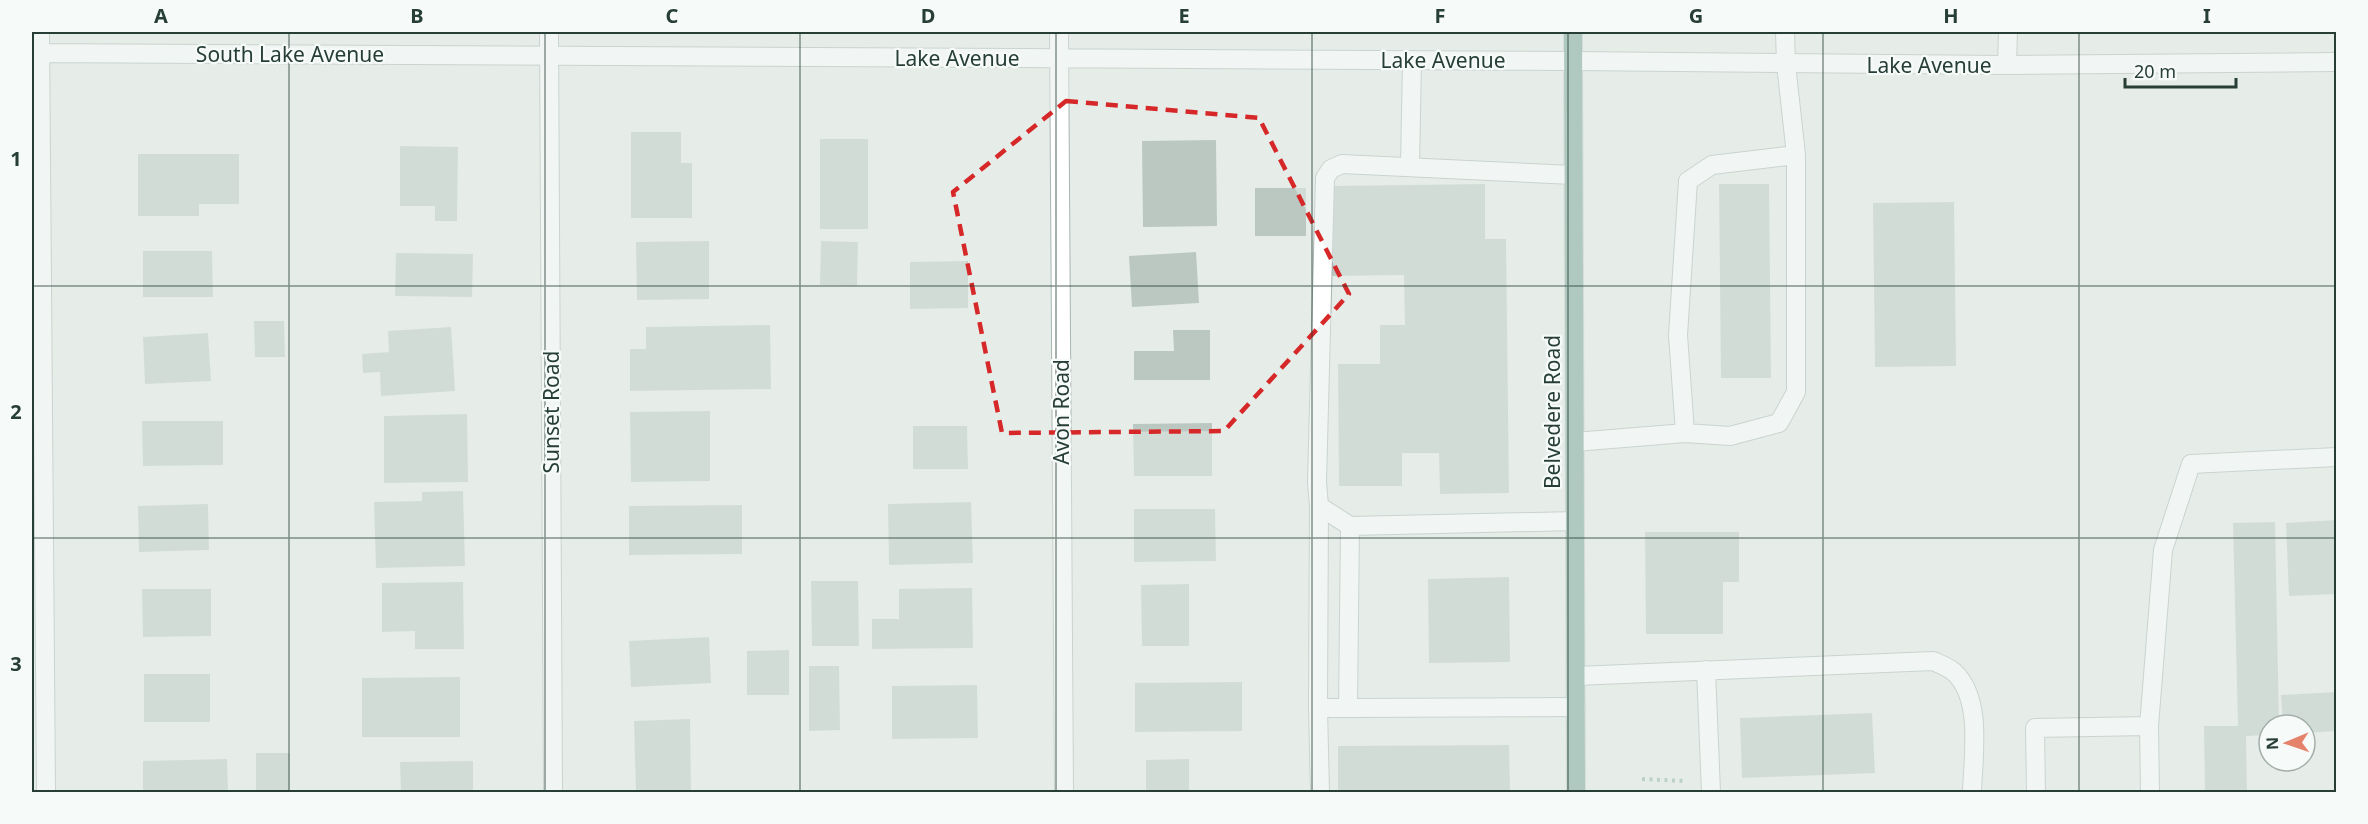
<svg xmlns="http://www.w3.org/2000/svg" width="2368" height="824" font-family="'Noto Sans',sans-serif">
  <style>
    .building { fill: #bbc8c2 }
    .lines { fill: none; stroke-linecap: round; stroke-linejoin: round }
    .lane-casing { stroke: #a9b5b0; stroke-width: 20 }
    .street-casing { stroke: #a9b5b0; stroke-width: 20 }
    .primary-casing { stroke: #c2c9c7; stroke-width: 20 }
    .path { stroke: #89aea0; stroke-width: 4; stroke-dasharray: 3 4.5; stroke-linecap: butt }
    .lane { stroke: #fff; stroke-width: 18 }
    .street { stroke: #fff; stroke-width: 18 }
    .primary { stroke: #6f9e8f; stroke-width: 18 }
    .marked { fill: none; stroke: #d62828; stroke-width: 4.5; stroke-dasharray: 12 8; stroke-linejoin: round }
    .grid { fill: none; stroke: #263e36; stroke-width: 1.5; stroke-opacity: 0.55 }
    .labels { text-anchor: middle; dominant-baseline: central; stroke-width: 4.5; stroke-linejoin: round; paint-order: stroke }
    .street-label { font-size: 21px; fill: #263e36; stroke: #f6faf8 }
    .neatline { fill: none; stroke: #263e36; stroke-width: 2 }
    .grid-label { font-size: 20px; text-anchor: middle; font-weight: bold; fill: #263e36 }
  </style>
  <rect width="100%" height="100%" fill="#e6ede9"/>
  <!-- building -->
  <path class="building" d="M631 132H681V163H692V218H631Z
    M820 139H868V229H820Z
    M1216 140 1217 226 1143 227 1142 141Z
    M400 146 458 147 457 221H435V206H400Z
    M138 154H239V204H199V216H138Z
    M1485 184V239H1506L1509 493 1440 494 1439 453H1402V486H1339L1338 364H1380V325H1405L1404 275 1332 276 1331 186Z
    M1719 184H1769L1771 378H1721Z
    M1255 188H1306V236H1255Z
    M1954 202 1956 366 1875 367 1873 203Z
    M709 241V299L637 300 636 242Z
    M821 241 858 242 857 286 820 285Z
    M143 251H212L213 297H143Z
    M1196 252 1199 303 1132 307 1129 256Z
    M396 253 473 254 472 297 395 296Z
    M968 261V308L910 309V262Z
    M254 321H284L285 357H255Z
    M770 325 771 389 630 391V349H646V327Z
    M451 327 455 391 381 396 380 372 363 373 362 354 389 352 388 331Z
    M1173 330H1210V380H1134V351H1174Z
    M208 333 211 381 145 384 143 337Z
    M710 411V481L631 482 630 412Z
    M467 414 468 482 384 483V416Z
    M142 421H223V465L143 466Z
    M1212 423V476H1134L1133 424Z
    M913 426H967L968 469H913Z
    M463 491 465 566 376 568 374 502 422 501V492Z
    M971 502 973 563 889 565 888 504Z
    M208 504 209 550 139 552 138 506Z
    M742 505V554L629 555V506Z
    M1134 509H1215L1216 561 1134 562Z
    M2336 520V594L2289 596 2286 523Z
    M2275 522 2279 725H2269V735L2246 736 2247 792H2205L2204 726H2238L2233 523Z
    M1645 532H1739V582H1723V634H1646Z
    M1509 577 1510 662 1429 663 1428 579Z
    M811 581H858L859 646H812Z
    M463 582 464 649H415V631L382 632V583Z
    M1189 584V646H1142L1141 585Z
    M972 588 973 648 872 649V619H899V589Z
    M142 589H211V636L143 637Z
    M709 637 711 683 631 687 629 641Z
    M789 650V695H747V651Z
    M809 666H839L840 730 809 731Z
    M144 674H210V722H144Z
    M460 677V737H362V678Z
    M1242 682V731L1135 732V683Z
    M977 685 978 738 892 739V686Z
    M2336 692V731L2305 733V725H2283L2281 695Z
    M1872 713 1875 773 1742 778 1740 718Z
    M690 719 691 792H636L634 721Z
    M1509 745 1510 790 1338 791V746Z
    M256 753H290V792H256Z
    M227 759 228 792H143V761Z
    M1189 759V792H1146V760Z
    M473 761V792H401L400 762Z"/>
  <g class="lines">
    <defs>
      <path id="lane" d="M1410 167 1412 60
        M1685 433 1678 335 1688 181 1712 165 1796 155
        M1575 442 1685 433 1730 436 1779 423 1796 392V155L1786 64 1785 32
        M1575 521 1350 526 1348 708 1576 707
        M1350 526 1319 506 1317 482 1325 178 1331 169 1342 164 1573 175
        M1706 670 1711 792
        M1576 676 1933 661C1940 664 1948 667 1954 672 1983 699 1973 756 1972 792
        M1318 708 1319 506
        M2149 726 2163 550 2191 464 2336 457
        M1320 792 1318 708H1348
        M2036 792 2035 728 2149 726 2150 792"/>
      <path id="street" d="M40 32 46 792
        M549 32 553 792
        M1059 32 1064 792
        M32 53 1573 61 2007 65 2336 62
        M2007 65 2008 32"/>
      <path id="primary" d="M1573 32 1576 792"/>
    </defs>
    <!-- lane casing -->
    <use href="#lane" class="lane-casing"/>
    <!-- street casing -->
    <use href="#street" class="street-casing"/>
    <!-- primary casing -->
    <use href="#primary" class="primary-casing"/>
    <!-- path -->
    <path class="path" d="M1642 779 1683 781"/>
    <!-- lane -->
    <use href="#lane" class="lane"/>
    <!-- street -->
    <use href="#street" class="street"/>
    <!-- primary -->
    <use href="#primary" class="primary"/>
  </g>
  <!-- marked area -->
  <path d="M0 0H2368V824H0ZM1066 101 1259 118 1349 294 1224 431 1002 433 953 192Z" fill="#e6ede9" fill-opacity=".55" fill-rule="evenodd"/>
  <path class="marked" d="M1066 101 1259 118 1349 294 1224 431 1002 433 953 192Z"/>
  <!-- grid -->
  <path class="grid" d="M289 32V792M545 32V792M800 32V792M1056 32V792M1312 32V792M1568 32V792M1823 32V792M2079 32V792M32 286H2336M32 538H2336"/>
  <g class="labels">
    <!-- street labels -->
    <g class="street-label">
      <text x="290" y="54">South Lake Avenue</text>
      <text x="957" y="58">Lake Avenue</text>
      <text x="1443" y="60">Lake Avenue</text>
      <text x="1929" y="65">Lake Avenue</text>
      <text transform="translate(551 412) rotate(-90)">Sunset Road</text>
      <text transform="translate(1061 412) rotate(-90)">Avon Road</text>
      <text transform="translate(1552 412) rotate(-90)">Belvedere Road</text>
    </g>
  </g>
  <!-- border -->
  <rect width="2368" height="824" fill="none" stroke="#f6faf8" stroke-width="66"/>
  <!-- north arrow -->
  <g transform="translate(2287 743) rotate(268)"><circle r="28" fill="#f6faf8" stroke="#a3afaa" stroke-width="1.5"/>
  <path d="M0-4.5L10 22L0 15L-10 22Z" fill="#e5826c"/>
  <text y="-9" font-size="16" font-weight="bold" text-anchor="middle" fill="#263e36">N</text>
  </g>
  <!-- scale -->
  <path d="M2125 78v9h111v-9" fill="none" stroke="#263e36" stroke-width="3"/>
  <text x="2134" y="78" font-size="18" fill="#263e36" stroke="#f6faf8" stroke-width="4.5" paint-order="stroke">20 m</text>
  <rect x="33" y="33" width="2302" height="758" class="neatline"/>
  <g class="grid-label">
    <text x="161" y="23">A</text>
    <text x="417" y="23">B</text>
    <text x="672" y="23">C</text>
    <text x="928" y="23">D</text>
    <text x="1184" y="23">E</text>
    <text x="1440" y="23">F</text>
    <text x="1696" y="23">G</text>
    <text x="1951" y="23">H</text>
    <text x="2207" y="23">I</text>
    <text x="16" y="166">1</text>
    <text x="16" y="419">2</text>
    <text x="16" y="671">3</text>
  </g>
</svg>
